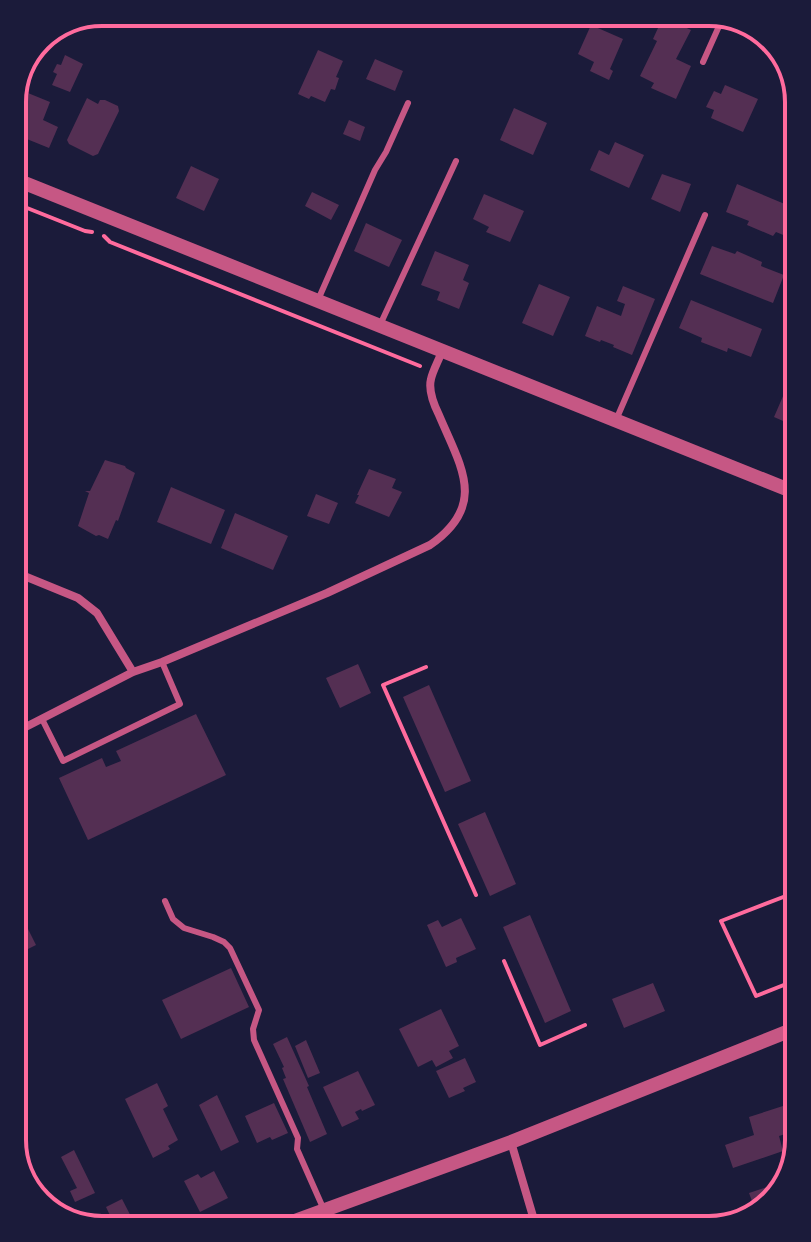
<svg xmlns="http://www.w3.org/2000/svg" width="811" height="1242" font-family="'PT Sans',sans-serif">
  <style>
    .building { fill: #542f53 }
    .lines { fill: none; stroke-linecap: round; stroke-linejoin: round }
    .path { stroke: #ff6b9d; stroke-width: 4 }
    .service { stroke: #c65784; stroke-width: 6 }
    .minor { stroke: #c65784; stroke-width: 8 }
    .tertiary { stroke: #c65784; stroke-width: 14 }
    .rim { fill: none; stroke: #ff6b9d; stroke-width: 4 }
  </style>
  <rect width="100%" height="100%" fill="#1b1b3a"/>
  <!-- building -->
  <path class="building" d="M663 17 691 30 676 59 691 66 676 99 651 88 654 83 640 76 657 41 653 39Z
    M591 25 623 39 610 69 613 71 609 80 590 71 594 62 578 54Z
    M318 50 343 61 336 77 339 78 335 90 331 89 325 102 311 96 309 99 298 94Z
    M65 55 83 64 70 92 52 85 57 74 53 72 57 64 61 65Z
    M375 59 403 71 395 91 366 79Z
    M725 85 758 99 743 132 711 118 714 110 706 107 714 91 721 94Z
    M23 91 50 102 43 120 58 127 49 148 12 133V119Z
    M87 98 98 104 100 100H105L118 106 119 111 98 154 93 156 69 144 67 140Z
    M514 108 547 123 533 155 500 140Z
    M349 120 365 127 360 141 343 134Z
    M615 142 644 155 629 188 590 170 599 150 609 155Z
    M191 166 219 179 204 211 176 198Z
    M662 174 691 184 680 212 651 199Z
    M737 184 799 210 798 241 776 232 773 236 747 225 749 221 726 212Z
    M312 192 339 205 331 220 305 206Z
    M484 194 524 211 510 242 486 232 489 227 473 219Z
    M366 223 402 240 389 267 354 251Z
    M712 246 735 254 737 251 762 262 761 266 784 275 773 303 700 274Z
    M435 251 469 265 463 280 469 283 459 309 437 300 440 292 421 285Z
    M539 284 570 297 553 336 522 323Z
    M623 286 655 299 632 355 613 347 614 345 601 340 600 342 585 336 597 306 621 316 625 304 617 301Z
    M691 300 762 329 751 357 728 348 727 352 701 342 702 338 679 328Z
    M790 380 799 384V428L774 417Z
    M105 460 125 466 126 468 135 473 123 507 118 521 116 520 108 539 99 535 96 536 78 526 89 493 85 491H90Z
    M369 469 396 479 392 488 402 492 389 517 355 503 359 495H357Z
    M171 487 225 510 211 544 157 522Z
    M316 494 338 503 329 524 307 516Z
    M235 513 288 536 273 570 221 548Z
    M358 664 371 693 340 708 326 678Z
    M429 685 471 781 445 792 403 697Z
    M196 714 226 775 88 840 59 778 102 758 106 767 121 761 116 751Z
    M485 812 516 884 490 896 458 824Z
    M18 909 36 945 12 957V912Z
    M530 915 571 1011 545 1023 503 927Z
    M461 918 476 949 456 958 457 962 446 967 427 925 438 920 442 927Z
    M231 968 249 1007 181 1039 162 1000Z
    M653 983 665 1011 624 1028 612 999Z
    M441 1009 459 1046 449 1051 453 1058 436 1067 432 1060 418 1067 399 1029Z
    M287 1037 309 1086 307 1087 327 1134 310 1142 283 1079 286 1078 282 1068 284 1067 273 1044Z
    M306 1040 320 1073 308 1078 295 1046Z
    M465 1058 476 1082 463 1088 465 1091 449 1098 436 1071Z
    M358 1071 375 1105 362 1111 361 1109 355 1112 359 1119 342 1127 323 1087Z
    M157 1083 168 1106 163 1109 178 1140 168 1146 170 1149 153 1158 125 1099Z
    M217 1095 239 1142 221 1151 199 1105Z
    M274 1103 288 1133 272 1140 270 1137 257 1143 245 1116Z
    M786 1105 795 1131 779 1136 783 1151 733 1168 725 1145 754 1135 749 1117Z
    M74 1150 95 1193 75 1202 70 1191 77 1188 61 1157Z
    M214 1171 228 1198 200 1212 184 1181 198 1174 201 1178Z
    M788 1180 787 1185 766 1206 755 1209 749 1193Z
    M122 1199 138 1230H117L106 1207Z"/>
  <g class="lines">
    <!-- path -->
    <path class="path" d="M12 202 85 231 92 232
      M104 236 110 242 420 366
      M426 667 383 685 476 895
      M504 961 540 1045 585 1025
      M799 979 756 996 721 921 799 891"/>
    <!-- service -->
    <path class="service" d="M703 62 724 15
      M318 300 375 170 386 152 408 103
      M380 325 456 161
      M616 420 705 215
      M42 719 63 761 180 704 162 662
      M165 901 173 919 184 928 213 937 224 942 230 948 259 1010 253 1029 254 1040 298 1138 297 1149 324 1210"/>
    <!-- minor -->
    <path class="minor" d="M12 571 78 598 97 613 133 672
      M12 734 133 672 162 662 327 593 430 545C488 505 461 467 439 415 434 405 428 391 431 379 433 370 439 360 442 351
      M511 1142 537 1230"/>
    <!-- tertiary -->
    <path class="tertiary" d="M12 178 799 494
      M270 1230 511 1142 799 1027"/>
  </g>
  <!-- crop -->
  <path d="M0 0H811V1242H0ZM102 26H709A76 76 0 0 1 785 102V1140A76 76 0 0 1 709 1216H102A76 76 0 0 1 26 1140V102A76 76 0 0 1 102 26Z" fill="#1b1b3a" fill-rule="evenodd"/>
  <path class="rim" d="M102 26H709A76 76 0 0 1 785 102V1140A76 76 0 0 1 709 1216H102A76 76 0 0 1 26 1140V102A76 76 0 0 1 102 26Z"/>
</svg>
